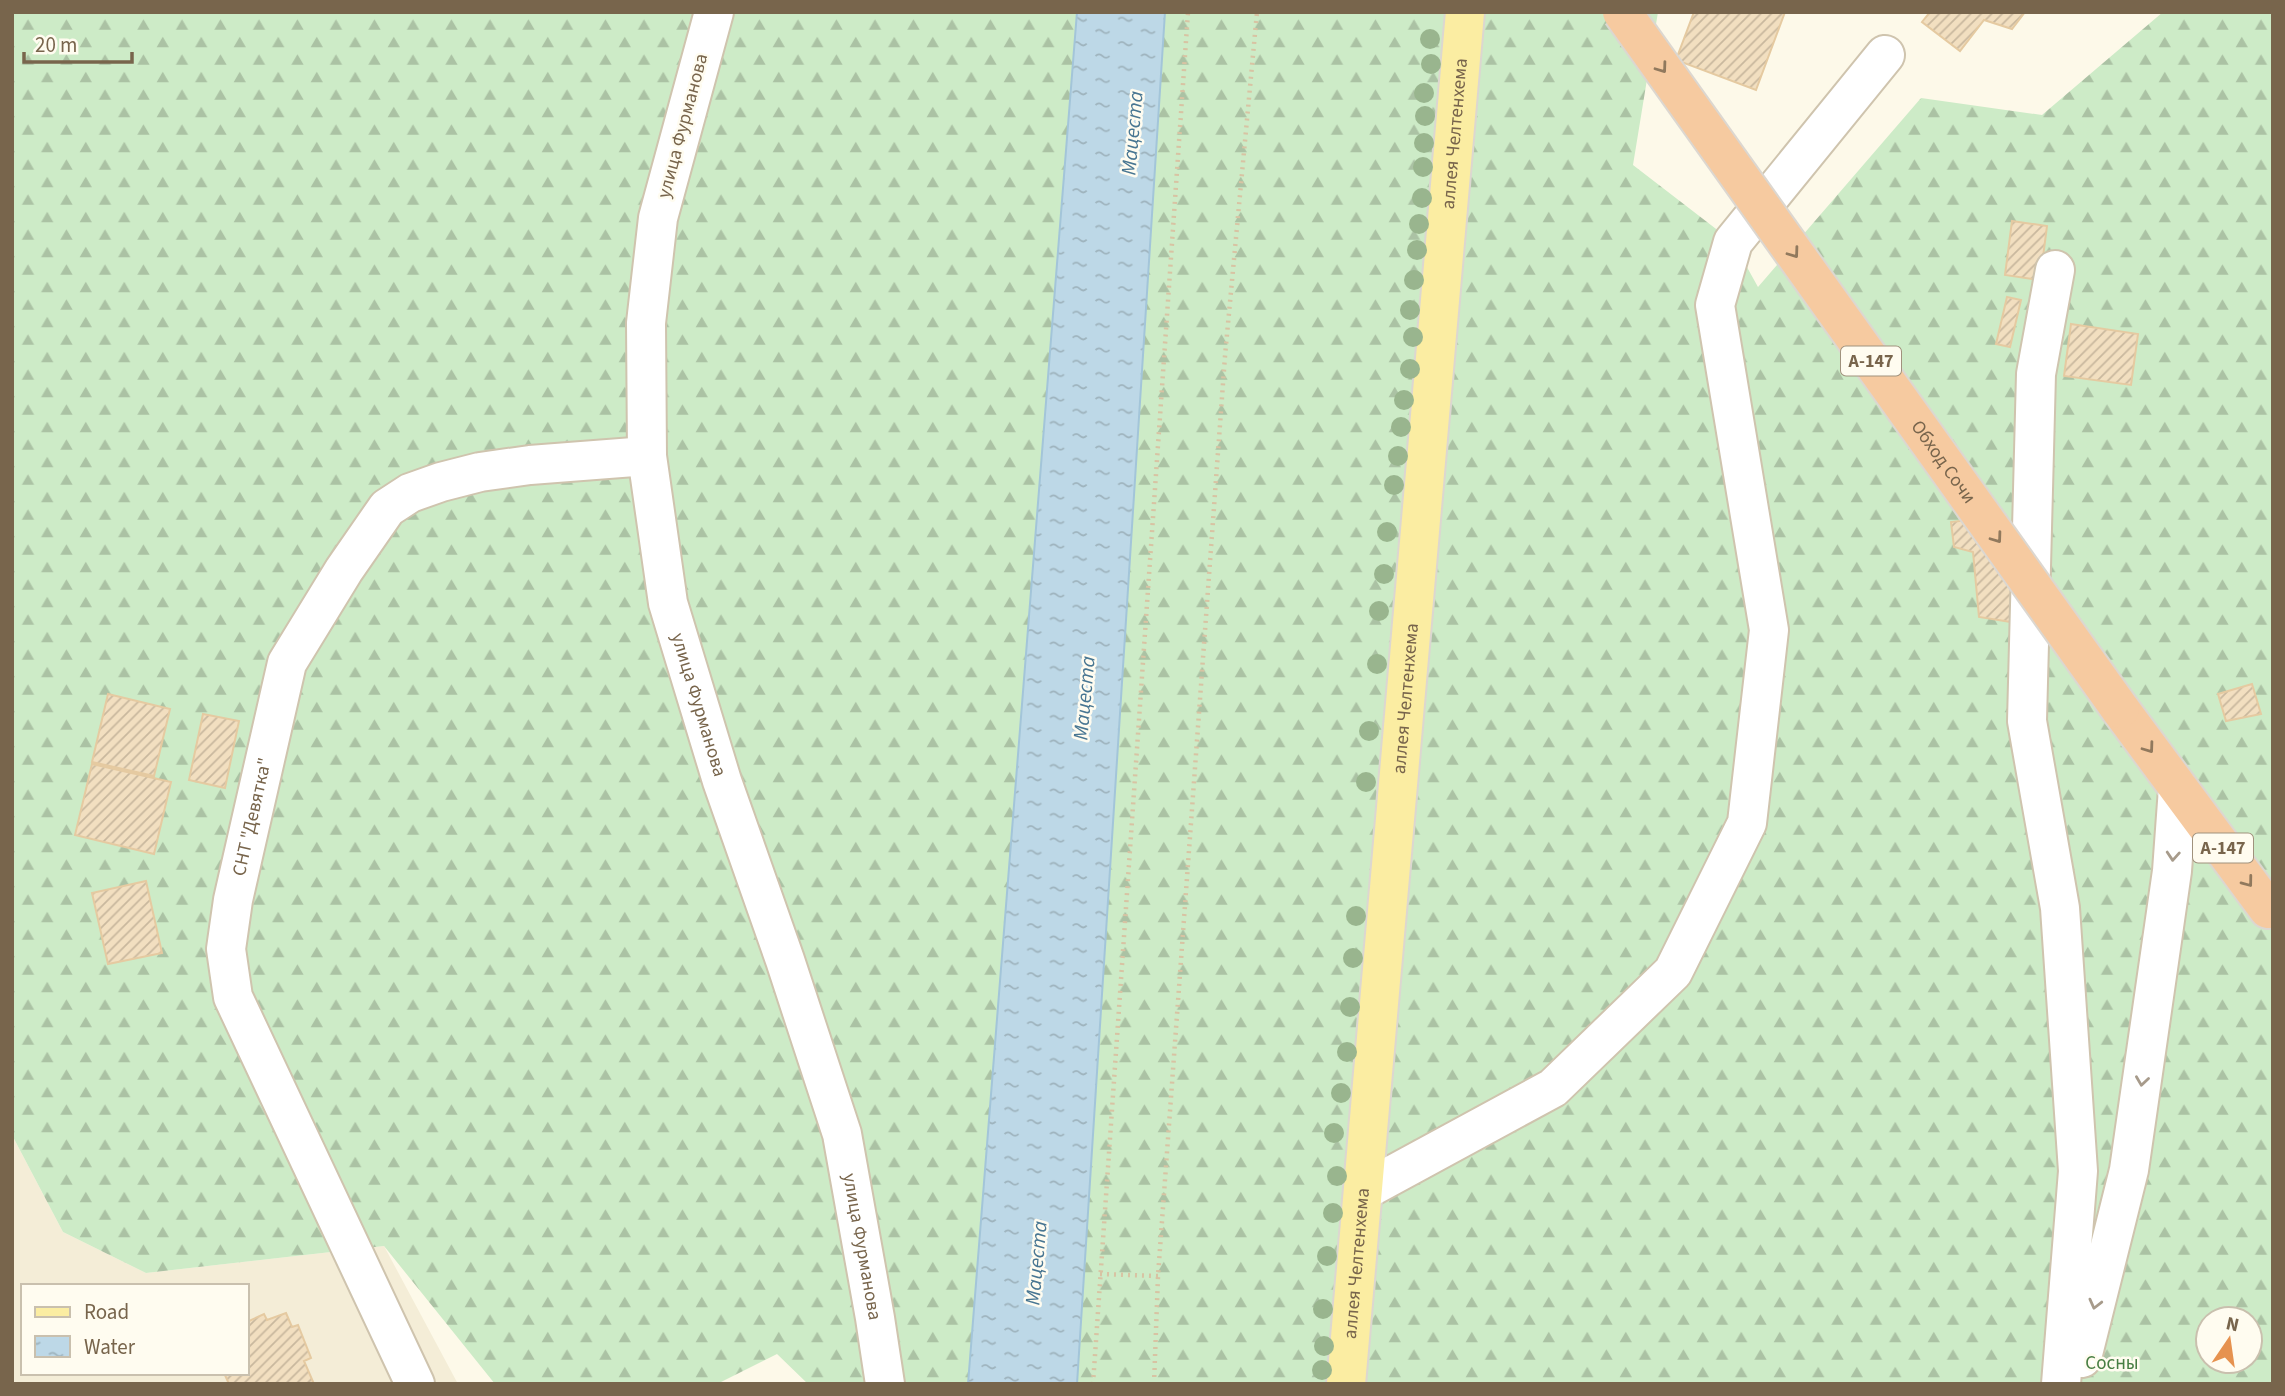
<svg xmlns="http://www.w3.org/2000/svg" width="2285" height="1396" font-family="'Source Sans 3',sans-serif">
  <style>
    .residential { fill: #f4edd7; fill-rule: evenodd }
    .forest { fill: url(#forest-firs); fill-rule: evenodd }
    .water { fill: url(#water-ripples); stroke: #a3c5d9; stroke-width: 2 }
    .building { fill: url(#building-hatch); stroke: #e5caa1; stroke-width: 2 }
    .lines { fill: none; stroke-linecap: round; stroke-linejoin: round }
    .minor-casing { stroke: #cfc4ae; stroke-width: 42 }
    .major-casing { stroke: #dcd7d0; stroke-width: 42 }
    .highway-casing { stroke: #dcd7d0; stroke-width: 42 }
    .path { stroke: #d8c3a3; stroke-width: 4.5; stroke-dasharray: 2 5; stroke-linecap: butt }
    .minor { stroke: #fff; stroke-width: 38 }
    .major { stroke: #fbeda2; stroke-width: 38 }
    .highway { stroke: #f6caa0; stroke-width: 38 }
    .highway-bridge-casing { stroke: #dcd7d0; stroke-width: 42; stroke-linecap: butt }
    .highway-bridge { stroke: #f6caa0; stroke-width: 38 }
    .tree { fill: #99b58e }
    .oneway { stroke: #91795d }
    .oneway2 { stroke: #a79b8b }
    .labels { text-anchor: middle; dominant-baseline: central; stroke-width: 5; stroke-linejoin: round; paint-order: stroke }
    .shield { fill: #fffcf0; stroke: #a0927d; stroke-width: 2 }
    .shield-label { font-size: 18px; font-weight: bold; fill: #78654c }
    .street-label { font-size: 19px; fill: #78654c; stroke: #fffcf0 }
    .park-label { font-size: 19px; fill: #487e43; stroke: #fffcf0 }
    .water-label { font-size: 21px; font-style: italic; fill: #487692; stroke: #fffcf0 }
  </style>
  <defs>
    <pattern id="forest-firs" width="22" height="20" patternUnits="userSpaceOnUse" patternTransform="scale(1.75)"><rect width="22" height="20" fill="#cdebc7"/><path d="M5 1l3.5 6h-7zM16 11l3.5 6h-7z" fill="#abc2a4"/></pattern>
    <pattern id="water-ripples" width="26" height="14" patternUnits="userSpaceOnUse" patternTransform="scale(1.75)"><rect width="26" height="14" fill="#bdd8e7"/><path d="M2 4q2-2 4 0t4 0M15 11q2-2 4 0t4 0" fill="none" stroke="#9eb3bd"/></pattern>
    <pattern id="building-hatch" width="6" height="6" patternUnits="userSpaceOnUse" patternTransform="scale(1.75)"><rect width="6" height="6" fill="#f2dfc0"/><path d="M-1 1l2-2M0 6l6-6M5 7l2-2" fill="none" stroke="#c9b89e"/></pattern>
  </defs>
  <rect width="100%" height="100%" fill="#fdf9e9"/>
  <!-- residential -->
  <path class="residential" d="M12 1135 63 1232 146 1273 384 1246 458 1384H12ZM23 1286H247V1373H23Z"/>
  <!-- forest -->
  <path class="forest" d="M12 12H1077L968 1384H808L777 1354 717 1384H495L384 1246 146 1273 63 1232 12 1135Z
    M1165 12H1658L1633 165 1733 242 1758 287 1921 98 2042 115 2163 12H2273V1384H1077ZM2208 1319H2250V1361H2208Z"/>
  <!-- water -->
  <path class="water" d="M1077 12H1165L1077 1384H968Z"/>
  <!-- building -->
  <path class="building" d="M1694 12H1785L1756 90 1676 60Z
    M1930 12H2025L2012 29 1984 20 1960 51 1922 22Z
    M2012 221 2047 226 2040 280 2005 275Z
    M2007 297 2021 300 2010 347 1996 344Z
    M2071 324 2138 334 2131 385 2064 376Z
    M1976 519 2012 567 2011 622 1979 617 1973 552 1954 547 1951 522Z
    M2252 684 2261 714 2226 721 2218 694Z
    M108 694 170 709 154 776 92 762Z
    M203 714 239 721 225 788 189 780Z
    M92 764 171 782 154 854 75 835Z
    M146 881 162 953 108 964 92 893Z
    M286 1313 292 1327 298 1325 311 1358 304 1361 314 1384H229L224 1373H247V1322L264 1314 267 1320Z"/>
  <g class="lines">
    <defs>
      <g id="minor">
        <path id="s1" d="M714 12 658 218 646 323 647 456 668 603 722 781 785 960 842 1134 875 1318 885 1384"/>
        <path d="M2055 270 2036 374 2027 721 2060 908 2078 1171 2061 1384"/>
        <path d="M1365 1190 1553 1088 1673 972 1747 823 1769 630 1715 305 1733 242 1885 55"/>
        <path d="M2082 1358 2129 1170 2172 871 2178 788"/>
        <path id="s2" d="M415 1384 233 997 226 949 233 900 287 663 344 570 387 508 410 493 441 482 480 472 530 465 647 456"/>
      </g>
      <g id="major">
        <path id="s3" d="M1346 1384 1465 12"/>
      </g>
      <path id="highway" d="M2120 709 2268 909"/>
    </defs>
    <!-- minor casing -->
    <use href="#minor" class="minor-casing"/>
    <!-- major casing -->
    <use href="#major" class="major-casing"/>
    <!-- highway casing -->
    <use href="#highway" class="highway-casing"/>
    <!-- path -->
    <path class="path" d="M1100 1274 1158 1276
      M1093 1384 1188 12
      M1154 1384 1158 1276 1225 356 1257 12"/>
    <!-- minor -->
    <use href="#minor" class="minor"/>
    <!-- major -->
    <use href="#major" class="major"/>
    <!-- highway -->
    <use href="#highway" class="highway"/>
    <defs>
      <g id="highway-bridge">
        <path id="s4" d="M1622 12 2120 709"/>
      </g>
    </defs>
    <!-- highway-bridge casing -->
    <use href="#highway-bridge" class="highway-bridge-casing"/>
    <!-- highway-bridge -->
    <use href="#highway-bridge" class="highway-bridge"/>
  </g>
  <!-- trees -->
  <g class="tree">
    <circle cx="1430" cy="39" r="10"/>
    <circle cx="1431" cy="64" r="10"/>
    <circle cx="1424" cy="93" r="10"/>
    <circle cx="1425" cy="116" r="10"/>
    <circle cx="1424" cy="143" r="10"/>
    <circle cx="1423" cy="167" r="10"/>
    <circle cx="1422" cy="198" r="10"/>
    <circle cx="1419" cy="224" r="10"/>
    <circle cx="1417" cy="250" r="10"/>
    <circle cx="1414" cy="280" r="10"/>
    <circle cx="1410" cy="310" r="10"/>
    <circle cx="1413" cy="337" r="10"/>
    <circle cx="1410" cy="369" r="10"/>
    <circle cx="1404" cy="400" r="10"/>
    <circle cx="1401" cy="427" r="10"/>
    <circle cx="1398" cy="456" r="10"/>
    <circle cx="1394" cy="485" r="10"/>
    <circle cx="1387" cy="532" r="10"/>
    <circle cx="1384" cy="574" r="10"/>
    <circle cx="1379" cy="611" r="10"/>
    <circle cx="1377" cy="664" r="10"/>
    <circle cx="1369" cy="731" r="10"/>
    <circle cx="1366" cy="782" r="10"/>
    <circle cx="1356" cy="916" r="10"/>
    <circle cx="1353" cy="958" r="10"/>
    <circle cx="1350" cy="1007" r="10"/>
    <circle cx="1347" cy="1052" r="10"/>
    <circle cx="1341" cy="1093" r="10"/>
    <circle cx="1334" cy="1133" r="10"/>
    <circle cx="1337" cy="1176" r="10"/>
    <circle cx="1333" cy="1213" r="10"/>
    <circle cx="1327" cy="1256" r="10"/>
    <circle cx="1323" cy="1309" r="10"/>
    <circle cx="1324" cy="1346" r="10"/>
    <circle cx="1322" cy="1370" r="10"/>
  </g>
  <!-- one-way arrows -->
  <defs><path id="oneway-chevron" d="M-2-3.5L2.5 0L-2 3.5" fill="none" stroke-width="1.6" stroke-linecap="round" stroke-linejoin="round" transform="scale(1.75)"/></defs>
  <g class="oneway">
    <use href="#oneway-chevron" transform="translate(1662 68) rotate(54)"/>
    <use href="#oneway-chevron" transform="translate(1794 253) rotate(54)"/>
    <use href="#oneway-chevron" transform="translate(1997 538) rotate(54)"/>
    <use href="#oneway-chevron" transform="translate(2149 748) rotate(54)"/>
    <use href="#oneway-chevron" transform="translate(2248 882) rotate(53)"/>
  </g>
  <g class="oneway2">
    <use href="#oneway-chevron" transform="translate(2173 856) rotate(94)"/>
    <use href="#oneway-chevron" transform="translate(2142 1081) rotate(98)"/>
    <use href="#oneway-chevron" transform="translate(2095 1304) rotate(104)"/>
  </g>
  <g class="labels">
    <!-- shield labels -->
    <g class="shield">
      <rect x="1841" y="346.5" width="60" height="29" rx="5"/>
      <rect x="2193" y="833.5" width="60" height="29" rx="5"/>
    </g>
    <g class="shield-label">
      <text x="1871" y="361">А-147</text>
      <text x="2223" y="848">А-147</text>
    </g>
    <!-- street labels -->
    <g class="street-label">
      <text transform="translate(683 126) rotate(-75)">улица Фурманова</text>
      <text stroke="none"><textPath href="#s3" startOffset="1255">аллея Челтенхема</textPath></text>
      <text stroke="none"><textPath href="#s4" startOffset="553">Обход Сочи</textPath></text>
      <text stroke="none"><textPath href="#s3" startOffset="688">аллея Челтенхема</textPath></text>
      <text stroke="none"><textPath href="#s1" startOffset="707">улица Фурманова</textPath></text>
      <text stroke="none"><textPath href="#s2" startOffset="611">СНТ "Девятка"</textPath></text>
      <text stroke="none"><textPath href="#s1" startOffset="1274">улица Фурманова</textPath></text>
      <text stroke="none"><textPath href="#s3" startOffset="121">аллея Челтенхема</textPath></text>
    </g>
    <!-- park labels -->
    <g class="park-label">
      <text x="2112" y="1363">Сосны</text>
    </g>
    <!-- water labels -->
    <g class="water-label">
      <text transform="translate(1132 133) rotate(-85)">Мацеста</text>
      <text transform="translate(1084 698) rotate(-85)">Мацеста</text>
      <text transform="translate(1036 1263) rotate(-85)">Мацеста</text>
    </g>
  </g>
  <!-- border -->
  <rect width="2285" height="1396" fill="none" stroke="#78654c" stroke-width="28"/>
  <!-- legend -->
  <rect x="21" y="1284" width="228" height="91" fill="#fffcf0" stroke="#c9c0ae" stroke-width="2"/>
  <rect x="35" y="1307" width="35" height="10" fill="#fbeda2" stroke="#c9c0ae" stroke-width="2"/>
  <text x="84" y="1319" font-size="21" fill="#78654c">Road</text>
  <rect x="35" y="1336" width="35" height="21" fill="url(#water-ripples)" stroke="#c9c0ae" stroke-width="2"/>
  <text x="84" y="1354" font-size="21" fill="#78654c">Water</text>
  <!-- north arrow -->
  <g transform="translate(2229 1340) rotate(13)"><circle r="33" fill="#fffcf0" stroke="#c9c0ae" stroke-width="2"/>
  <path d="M0-5L12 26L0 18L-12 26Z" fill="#e6924f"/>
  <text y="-10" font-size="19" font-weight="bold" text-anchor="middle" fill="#78654c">N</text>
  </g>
  <!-- scale -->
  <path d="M24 52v10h108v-10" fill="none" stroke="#78654c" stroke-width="3.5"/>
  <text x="35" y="52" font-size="21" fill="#78654c" stroke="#fffcf0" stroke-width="5" paint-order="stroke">20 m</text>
</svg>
